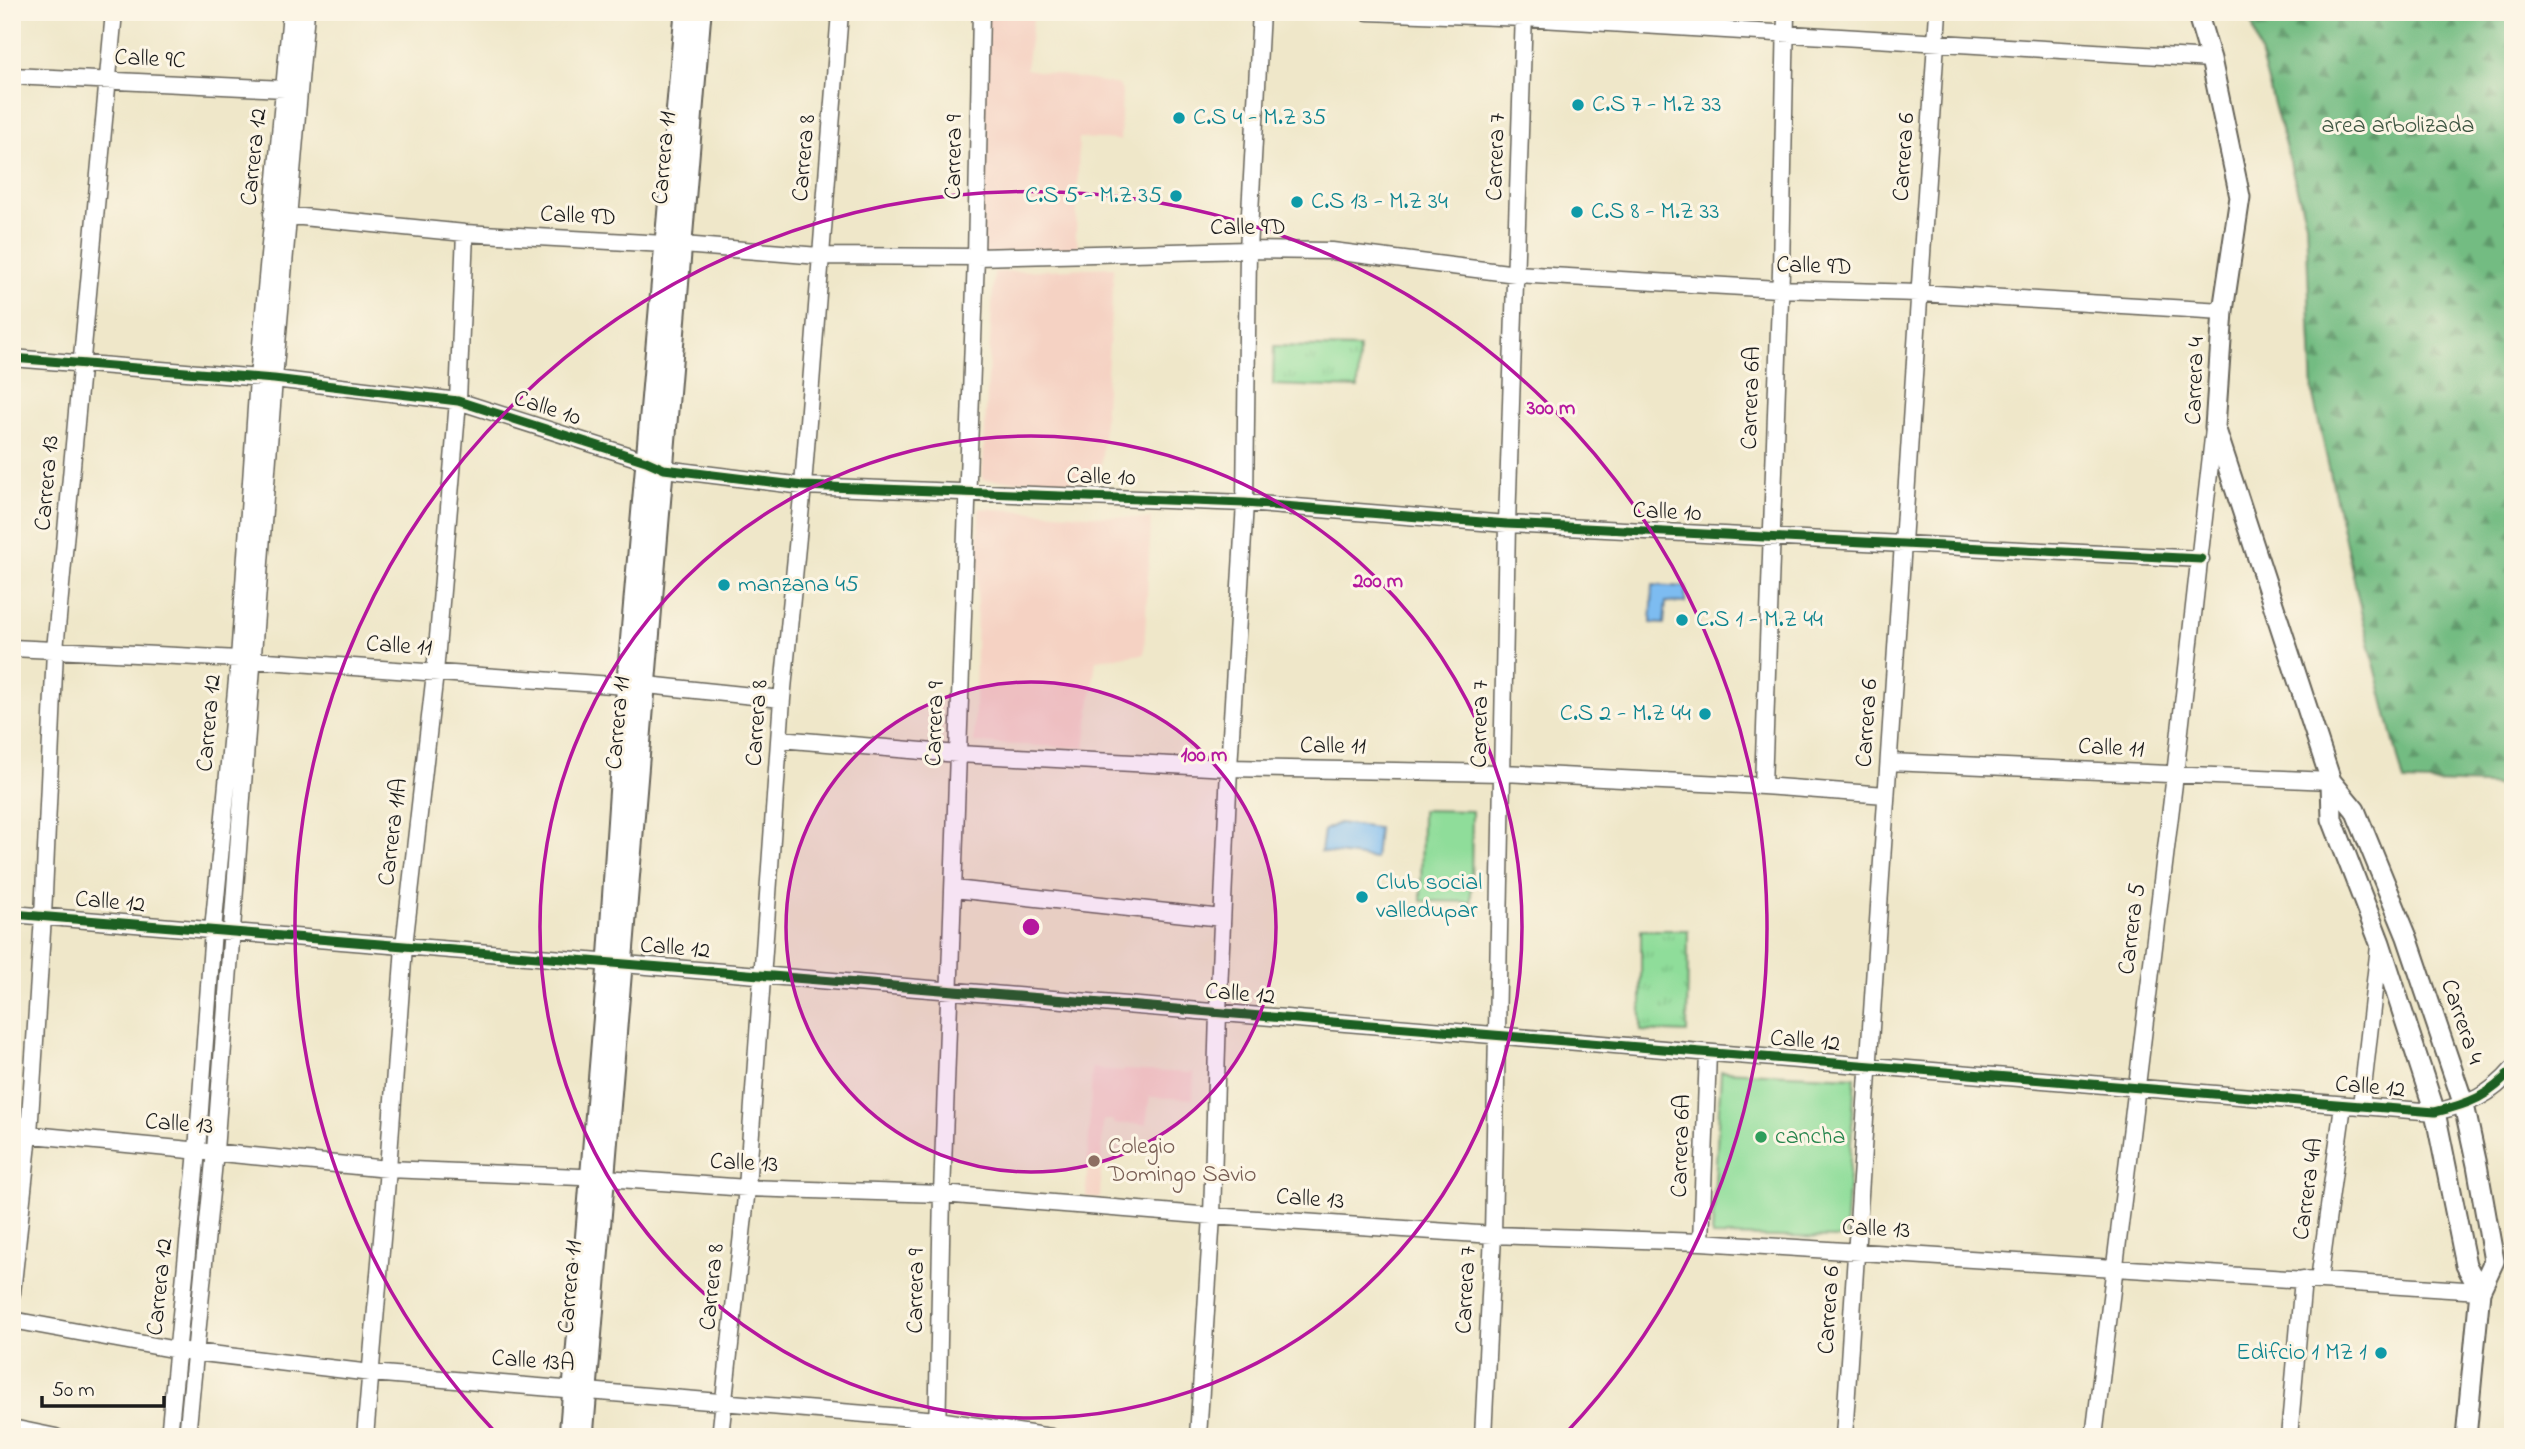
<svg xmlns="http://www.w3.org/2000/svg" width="2525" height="1449" font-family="'Indie Flower',sans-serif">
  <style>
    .built { fill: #f5d2c3 }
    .grass { fill: url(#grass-tufts); stroke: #567c5b; stroke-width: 2 }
    .forest { fill: url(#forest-firs); stroke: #486c4f; stroke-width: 2 }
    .green { fill: #8fdd9a; stroke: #567c5b; stroke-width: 2 }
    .water { fill: #7dbcf1; stroke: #4c6c86; stroke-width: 2 }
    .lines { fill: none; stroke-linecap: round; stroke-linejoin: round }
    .minor-casing { stroke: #666359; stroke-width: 19 }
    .major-casing { stroke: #666359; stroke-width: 23 }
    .minor { stroke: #fff; stroke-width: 16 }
    .major { stroke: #fff; stroke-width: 19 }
    .cycleway-casing { stroke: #fcf5e5; stroke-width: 13 }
    .cycleway { stroke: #1b5e20; stroke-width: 9 }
    .ring { fill: none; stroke: #b5179e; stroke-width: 3.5 }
    .culture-dot { fill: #0f9aa8; stroke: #fcf5e5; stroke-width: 2.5 }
    .leisure-dot { fill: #2e9e5b; stroke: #fcf5e5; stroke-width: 2.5 }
    .education-dot { fill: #8d6e63; stroke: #fcf5e5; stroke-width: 2.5 }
    .labels { text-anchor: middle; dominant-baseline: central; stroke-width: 6; stroke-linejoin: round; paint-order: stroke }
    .street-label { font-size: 24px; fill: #1c1c1c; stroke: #fcf5e5 }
    .culture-label { font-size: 24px; fill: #0d838f; stroke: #fcf5e5; text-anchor: start }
    .park-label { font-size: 24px; fill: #3e5642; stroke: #fcf5e5 }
    .leisure-label { font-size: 24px; fill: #27864d; stroke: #fcf5e5; text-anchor: start }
    .education-label { font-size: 24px; fill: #785e54; stroke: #fcf5e5; text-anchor: start }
    .centre { fill: #b5179e; stroke: #fcf5e5; stroke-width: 3.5 }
    .ring-label { font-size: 21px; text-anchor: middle; font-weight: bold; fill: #b5179e; stroke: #fcf5e5; stroke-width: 6; stroke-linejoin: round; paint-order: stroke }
  </style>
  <defs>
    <pattern id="grass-tufts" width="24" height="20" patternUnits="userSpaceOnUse" patternTransform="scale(1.75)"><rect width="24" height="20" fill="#8fdd9a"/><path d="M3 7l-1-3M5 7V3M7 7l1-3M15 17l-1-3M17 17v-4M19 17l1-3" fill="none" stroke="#7bbd84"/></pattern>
    <pattern id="forest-firs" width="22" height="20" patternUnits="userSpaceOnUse" patternTransform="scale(1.75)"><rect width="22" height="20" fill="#73bc82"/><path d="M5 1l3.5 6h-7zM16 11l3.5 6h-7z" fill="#5e986a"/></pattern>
  </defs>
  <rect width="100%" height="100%" fill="#fcf5e5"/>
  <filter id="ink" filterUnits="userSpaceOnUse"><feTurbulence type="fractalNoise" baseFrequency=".0143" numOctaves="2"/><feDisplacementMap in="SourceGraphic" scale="14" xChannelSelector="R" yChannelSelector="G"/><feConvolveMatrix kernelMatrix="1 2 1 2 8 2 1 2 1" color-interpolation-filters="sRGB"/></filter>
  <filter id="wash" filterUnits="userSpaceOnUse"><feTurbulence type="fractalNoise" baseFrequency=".00686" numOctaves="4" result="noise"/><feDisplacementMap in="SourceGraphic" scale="28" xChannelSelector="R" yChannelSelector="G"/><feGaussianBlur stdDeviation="1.57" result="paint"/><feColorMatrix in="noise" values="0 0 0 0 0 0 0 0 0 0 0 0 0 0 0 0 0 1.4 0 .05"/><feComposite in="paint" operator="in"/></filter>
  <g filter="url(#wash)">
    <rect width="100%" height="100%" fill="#efe7c9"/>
    <!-- built -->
    <path class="built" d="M981 12H1034L1026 69 1119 85 1122 92 1120 140 1079 138 1076 236 1081 254 976 257Z
      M1114 267 1100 483 982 480 994 272Z
      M979 508 1151 519 1144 654 1096 660 1085 748 974 743Z
      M1092 1068 1123 1072 1124 1070 1194 1073 1193 1099 1150 1097 1146 1124H1113V1120H1103L1100 1198 1086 1197Z"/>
    <!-- grass -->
    <path class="grass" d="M1274 346 1359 348 1358 388 1273 385Z
      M1641 930H1688L1687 1033 1641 1031Z"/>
    <!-- forest -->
    <path class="forest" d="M2249 12H2513V786L2404 782 2361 611 2313 396 2306 222Z"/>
    <!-- green -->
    <path class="green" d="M1422 810 1472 811 1471 902 1421 901Z
      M1721 1071 1855 1077 1845 1238 1712 1236Z"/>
    <!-- water -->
    <path class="water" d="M1653 585 1686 587 1685 603 1666 602 1664 624 1651 623Z
      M1339 823 1378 828 1375 859 1321 852 1324 830Z"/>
  </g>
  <g filter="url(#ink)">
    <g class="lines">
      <defs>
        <path id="minor" d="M1368 12 1524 18 2211 59
          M12 76 285 89
          M272 214 465 233 683 245 819 256 976 257 1248 250 1332 251 1516 274 1778 289 1919 293 2223 311
          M12 358 274 379 458 401 646 461 664 469 803 486 1245 503 1507 524 2201 559
          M12 648 239 659 627 686 647 685 782 699
          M780 739 958 754 1229 768 1503 773 1763 786 1886 795
          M1889 762 2331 781
          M1763 786 1781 271 1786 12
          M954 889 1222 918
          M12 914 2435 1112C2469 1104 2490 1096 2513 1069
          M2361 1106 2379 946
          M12 1133 388 1169 605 1178 747 1188 942 1194 1212 1216 1493 1235 1701 1242 2480 1291
          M1701 1242 1708 1053
          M2319 1280 2343 1105
          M12 1293 29 1134 43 916 55 650 114 12
          M12 1320 177 1350 371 1373 938 1420 1051 1437
          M12 1428 56 1437
          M169 1437 197 1151 213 930 239 659 258 378 291 12
          M187 1437 215 1151 274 379 306 12
          M365 1437 388 1169 404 946 435 673 458 401 465 233
          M720 1437 747 1188 782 699 803 486 840 12
          M937 1437 942 1194 976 257 981 12
          M1198 1437 1212 1216 1218 1013 1229 768 1245 503 1248 250 1261 12
          M1483 1437 1493 1235 1507 524 1524 12
          M1844 1437 1938 12
          M2094 1437 2175 775 2214 429
          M2289 1437 2303 1279"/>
        <path id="major" d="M2197 12 2211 59 2240 197 2223 311 2215 427 2331 781 2332 819 2380 943 2435 1112 2466 1265 2480 1291
          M2331 781 2355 810 2407 937 2464 1105 2477 1165 2494 1261 2480 1291 2466 1437
          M569 1437 608 963 627 680 685 12
          M583 1437 701 12"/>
      </defs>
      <!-- minor casing -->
      <use href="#minor" class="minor-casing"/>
      <!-- major casing -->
      <use href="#major" class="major-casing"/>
      <!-- minor -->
      <use href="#minor" class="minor"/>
      <!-- major -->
      <use href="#major" class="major"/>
      <defs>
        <path id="cycleway" d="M12 358 274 379 458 401 646 461 664 469 803 486 1245 503 1507 524 2201 559
          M12 914 2435 1112C2469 1104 2490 1096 2513 1069"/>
      </defs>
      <!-- cycleway casing -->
      <use href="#cycleway" class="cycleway-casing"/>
      <!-- cycleway -->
      <use href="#cycleway" class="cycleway"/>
    </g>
  </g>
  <!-- distance rings -->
  <circle cx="1031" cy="927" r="245" fill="#b5179e" fill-opacity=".12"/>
  <g class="ring">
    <circle cx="1031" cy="927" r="245"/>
    <circle cx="1031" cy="927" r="491"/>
    <path d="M497 1434A736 736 0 1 1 1565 1434"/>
  </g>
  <!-- markers -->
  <g class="culture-dot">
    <circle cx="1578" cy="105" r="7"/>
    <circle cx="1179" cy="118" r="7"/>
    <circle cx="1176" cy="196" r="7"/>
    <circle cx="1297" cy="202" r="7"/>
    <circle cx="1577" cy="212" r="7"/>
    <circle cx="724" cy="585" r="7"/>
    <circle cx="1682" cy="620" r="7"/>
    <circle cx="1705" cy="714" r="7"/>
    <circle cx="1362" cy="897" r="7"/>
    <circle cx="2381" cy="1353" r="7"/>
  </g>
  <circle class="leisure-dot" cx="1761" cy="1137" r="7"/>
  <circle class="education-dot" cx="1094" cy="1161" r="7"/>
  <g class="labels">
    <!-- street labels -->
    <g class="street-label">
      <text transform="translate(150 60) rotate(3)">Calle 9C</text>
      <text transform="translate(255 157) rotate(-84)">Carrera 12</text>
      <text transform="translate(955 157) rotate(-89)">Carrera 9</text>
      <text transform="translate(1497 157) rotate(-88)">Carrera 7</text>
      <text transform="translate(1905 157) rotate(-86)">Carrera 6</text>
      <text transform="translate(665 158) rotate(-85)">Carrera 11</text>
      <text transform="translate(805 158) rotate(-85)">Carrera 8</text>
      <text transform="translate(578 217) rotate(3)">Calle 9D</text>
      <text x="1248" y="228">Calle 9D</text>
      <text transform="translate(1814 267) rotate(2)">Calle 9D</text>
      <text transform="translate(2196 381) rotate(-88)">Carrera 4</text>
      <text transform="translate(1752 398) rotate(-88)">Carrera 6A</text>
      <text transform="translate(547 409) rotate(18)">Calle 10</text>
      <text transform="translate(1101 478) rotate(2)">Calle 10</text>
      <text transform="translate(48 483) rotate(-85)">Carrera 13</text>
      <text transform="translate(1667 513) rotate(3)">Calle 10</text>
      <text transform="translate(399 647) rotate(4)">Calle 11</text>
      <text transform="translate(210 723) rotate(-85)">Carrera 12</text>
      <text transform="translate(619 723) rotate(-85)">Carrera 11</text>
      <text transform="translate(758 723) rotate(-86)">Carrera 8</text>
      <text transform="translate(1868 723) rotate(-86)">Carrera 6</text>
      <text transform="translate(936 724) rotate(-88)">Carrera 9</text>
      <text transform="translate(1481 724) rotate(-89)">Carrera 7</text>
      <text transform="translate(1333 747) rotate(1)">Calle 11</text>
      <text transform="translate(2111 749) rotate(3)">Calle 11</text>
      <text transform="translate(394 832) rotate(-83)">Carrera 11A</text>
      <text transform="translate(110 903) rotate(5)">Calle 12</text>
      <text transform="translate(2133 929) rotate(-83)">Carrera 5</text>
      <text transform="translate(675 949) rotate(5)">Calle 12</text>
      <text transform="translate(1240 995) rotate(5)">Calle 12</text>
      <text transform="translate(2461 1022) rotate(71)">Carrera 4</text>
      <text transform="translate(1805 1042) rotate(5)">Calle 12</text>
      <text transform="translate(2370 1088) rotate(5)">Calle 12</text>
      <text transform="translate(179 1125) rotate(4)">Calle 13</text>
      <text transform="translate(1682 1146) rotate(-88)">Carrera 6A</text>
      <text transform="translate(744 1164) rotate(3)">Calle 13</text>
      <text transform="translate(2309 1189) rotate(-82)">Carrera 4A</text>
      <text transform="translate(1310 1200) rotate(4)">Calle 13</text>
      <text transform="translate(1876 1230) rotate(3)">Calle 13</text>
      <text transform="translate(161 1287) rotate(-84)">Carrera 12</text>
      <text transform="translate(571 1287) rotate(-85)">Carrera 11</text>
      <text transform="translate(713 1287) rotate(-84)">Carrera 8</text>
      <text transform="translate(1467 1290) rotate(-87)">Carrera 7</text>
      <text transform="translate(917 1291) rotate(-89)">Carrera 9</text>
      <text transform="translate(1830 1310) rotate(-86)">Carrera 6</text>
      <text transform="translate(533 1362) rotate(4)">Calle 13A</text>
    </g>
    <!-- culture labels -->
    <g class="culture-label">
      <text x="1592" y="105">C.S 7 - M.Z 33</text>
      <text x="1193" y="118">C.S 4 - M.Z 35</text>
      <text x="1162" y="196" text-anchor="end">C.S 5 - M.Z 35</text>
      <text x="1311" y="202">C.S 13 - M.Z 34</text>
      <text x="1591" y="212">C.S 8 - M.Z 33</text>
      <text x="738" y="585">manzana 45</text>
      <text x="1696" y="620">C.S 1 - M.Z 44</text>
      <text x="1691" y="714" text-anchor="end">C.S 2 - M.Z 44</text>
      <text x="1376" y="883">Club social<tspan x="1376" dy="28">valledupar</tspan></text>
      <text x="2367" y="1353" text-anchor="end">Edifcio 1 MZ 1</text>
    </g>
    <!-- park labels -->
    <g class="park-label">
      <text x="2398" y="126">area arbolizada</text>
    </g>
    <!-- leisure labels -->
    <g class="leisure-label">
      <text x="1775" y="1137">cancha</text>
    </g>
    <!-- education labels -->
    <g class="education-label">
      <text x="1108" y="1147">Colegio<tspan x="1108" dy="28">Domingo Savio</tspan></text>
    </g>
  </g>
  <circle cx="1031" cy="927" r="10" class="centre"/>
  <g class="ring-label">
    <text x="1551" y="414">300 m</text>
    <text x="1378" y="587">200 m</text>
    <text x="1204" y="761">100 m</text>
  </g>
  <!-- margin -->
  <rect width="2525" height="1449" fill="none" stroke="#fcf5e5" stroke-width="42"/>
  <!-- scale -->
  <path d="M42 1396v10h122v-10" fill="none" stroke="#1c1c1c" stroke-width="3.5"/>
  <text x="52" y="1396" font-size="21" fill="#1c1c1c" stroke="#fcf5e5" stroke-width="5" paint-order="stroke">50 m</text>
</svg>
